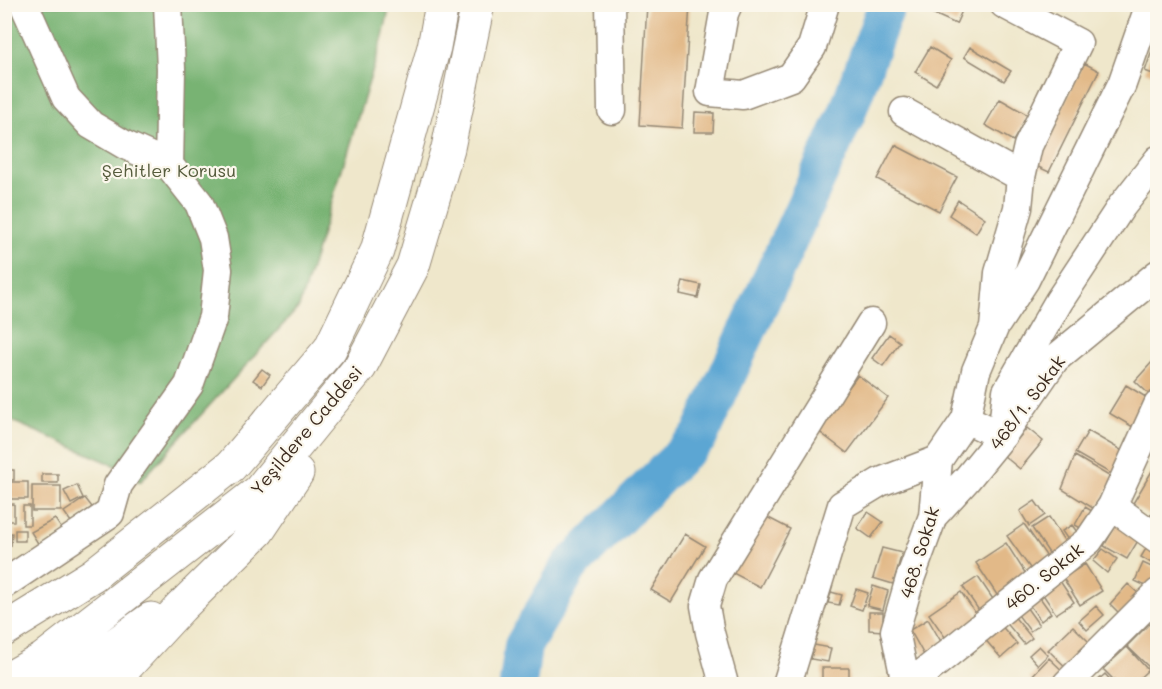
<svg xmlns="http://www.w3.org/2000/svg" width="1162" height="689" font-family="Mali,sans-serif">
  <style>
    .forest { fill: #78b373; stroke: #5a6e48; stroke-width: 1.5 }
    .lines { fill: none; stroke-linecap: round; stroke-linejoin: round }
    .river { stroke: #5ba6d3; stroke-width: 38 }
    .building { fill: #e2b988 }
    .minor-casing { stroke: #958874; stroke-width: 31 }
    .highway-casing { stroke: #958874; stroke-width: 35 }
    .minor { stroke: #fff; stroke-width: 28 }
    .highway { stroke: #fff; stroke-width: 33 }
    .labels { text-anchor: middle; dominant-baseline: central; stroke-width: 4.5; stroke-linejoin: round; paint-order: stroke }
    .park-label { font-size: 18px; fill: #565c3d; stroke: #fbf7ec }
    .street-label { font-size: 18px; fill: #3b2a1e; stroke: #fbf7ec }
  </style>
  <rect width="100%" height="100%" fill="#fbf7ec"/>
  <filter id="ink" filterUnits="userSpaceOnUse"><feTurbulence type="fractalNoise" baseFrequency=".0167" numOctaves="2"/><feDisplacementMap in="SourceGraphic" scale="12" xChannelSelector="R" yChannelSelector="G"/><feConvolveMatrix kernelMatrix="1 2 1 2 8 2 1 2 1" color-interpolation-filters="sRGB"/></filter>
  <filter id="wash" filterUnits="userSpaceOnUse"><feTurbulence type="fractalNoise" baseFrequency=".008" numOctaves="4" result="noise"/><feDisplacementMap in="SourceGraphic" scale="24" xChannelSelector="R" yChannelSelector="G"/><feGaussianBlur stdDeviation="1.35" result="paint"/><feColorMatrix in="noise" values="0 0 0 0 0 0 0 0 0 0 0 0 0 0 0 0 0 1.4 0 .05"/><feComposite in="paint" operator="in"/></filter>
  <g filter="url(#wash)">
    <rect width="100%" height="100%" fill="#efe7cb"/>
    <!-- forest -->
    <path class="forest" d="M5 5H390L383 37 299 307 140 482 114 465 5 418Z"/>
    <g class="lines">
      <!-- river -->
      <path class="river" d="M518 684 523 646 570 566 699 437 847 113 887 4"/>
    </g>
    <g id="blocks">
      <!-- building -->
      <path class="building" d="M647 4H690L682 128 640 125Z
        M925 4H965L956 24 923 9Z
        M1157 36H1158V76L1145 71Z
        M930 47 951 60 936 85 915 72Z
        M970 47 1011 71 1004 81 964 57Z
        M1084 63 1099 71 1049 172 1034 165Z
        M1000 99 1028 115 1013 141 985 125Z
        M695 112 714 113 713 132H694Z
        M895 145 957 177 939 211 877 179Z
        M958 200 985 218 976 233 949 215Z
        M683 281 701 285 698 298 680 294Z
        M889 334 900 342 883 366 872 358Z
        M1153 361 1158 365V390L1152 397 1135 381Z
        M262 369 270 375 262 386 253 380Z
        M858 375 888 398 847 453 817 430Z
        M1126 385 1154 402 1138 430 1109 413Z
        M1027 428 1043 441 1020 469 1004 456Z
        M1088 431 1126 453 1113 475 1075 453Z
        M1075 456 1114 479 1096 510 1062 489Z
        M5 470H14V480H5Z
        M1152 471 1158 474V504L1150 516 1132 505Z
        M42 474H58V483H42Z
        M6 482H28V499H6Z
        M77 485 83 498 71 504 64 491Z
        M32 486H61V511H32Z
        M85 498 92 507 71 522 64 512Z
        M1035 501 1045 515 1029 526 1020 511Z
        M4 504H14V521H4Z
        M23 506H30V525H23Z
        M1085 507 1097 514 1086 531 1075 525Z
        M868 512 883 522 871 538 857 528Z
        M759 513 790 529 760 587 729 571Z
        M1049 517 1069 548 1053 559 1032 528Z
        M55 519 63 531 39 545 31 532Z
        M1119 520 1142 534 1127 559 1104 546Z
        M1024 524 1052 564 1035 575 1007 536Z
        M1072 525 1082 539 1072 546 1062 531Z
        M15 530H25V541H15Z
        M4 533H12L11 546H4Z
        M685 534 705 546 671 602 651 590Z
        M1150 542 1158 546V567L1141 557Z
        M1006 543 1031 582 1001 601 976 563Z
        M882 548 902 553 893 584 873 578Z
        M1103 549 1117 559 1107 573 1093 561Z
        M1143 563 1158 570 1150 588 1135 581Z
        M1085 564 1102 591 1080 605 1063 578Z
        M978 577 997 605 982 615 963 587Z
        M1060 581 1074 602 1056 614 1042 593Z
        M1128 584 1141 596 1122 616 1110 604Z
        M873 586 888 591 883 610 867 606Z
        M856 589 868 593 862 610 850 606Z
        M831 592 842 595 839 605 828 603Z
        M961 592 979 618 947 640 929 614Z
        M1038 595 1051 613 1041 621 1027 602Z
        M1024 604 1039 625 1030 631 1015 611Z
        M1096 606 1104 615 1087 630 1079 621Z
        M869 612H883V631L869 630Z
        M1158 613V663L1151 669 1127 646 1149 624 1155 625 1154 617Z
        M1012 614 1032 638 1024 644 1004 620Z
        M928 619 943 645 924 655 910 630Z
        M999 623 1017 644 1001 658 983 637Z
        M1073 626 1096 649 1072 673 1048 650Z
        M814 645 831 648 828 662 811 659Z
        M1039 646 1048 655 1038 665 1029 655Z
        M1127 647 1148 670 1133 684H1118L1103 669Z
        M1049 658 1068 676 1060 684H1035L1029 679Z
        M822 668H849V684H822Z
        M1105 674 1114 684H1094Z
        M900 677 901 684H863V683Z"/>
    </g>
  </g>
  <g filter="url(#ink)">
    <use href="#blocks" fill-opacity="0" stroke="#958874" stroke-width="1.5"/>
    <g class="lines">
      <defs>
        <path id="minor" d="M168 4 171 69 169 165
          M610 4 612 110
          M728 4 724 13 710 92 743 95 791 77 812 47 825 4
          M904 112 1021 177
          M997 323 1025 280 1122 84 1150 4
          M966 419 1002 436 1007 391 1059 301 1121 207 1158 160
          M938 460 966 419 976 371 994 328 999 273 1018 208 1021 177 1028 146 1078 43 1004 4
          M1112 506 1158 539
          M933 516 967 479 1002 436 1055 359 1158 274
          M4 584 110 513 118 485 189 385 213 317 218 270 213 238 199 203 169 165 125 145 91 125 66 98 24 4
          M724 684 710 633 705 606 713 579 871 323
          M787 684 842 505 880 482 938 460 933 516 910 579 895 631 906 684
          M910 684 1089 540 1112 506 1158 405
          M1067 684 1158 593"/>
        <path id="highway" d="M4 630 93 575 231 466 330 349 377 251 434 47 442 4
          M4 681 43 659 259 491 360 367 413 266 448 148 478 4
          M55 684 70 677 151 619
          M110 684 181 607 258 531 297 473"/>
      </defs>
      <!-- minor casing -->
      <use href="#minor" class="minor-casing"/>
      <!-- highway casing -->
      <use href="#highway" class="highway-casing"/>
      <!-- minor -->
      <use href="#minor" class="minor"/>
      <!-- highway -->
      <use href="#highway" class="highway"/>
    </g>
  </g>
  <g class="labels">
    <!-- park labels -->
    <g class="park-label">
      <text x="169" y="170">Şehitler Korusu</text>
    </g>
    <!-- street labels -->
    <g class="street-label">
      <text transform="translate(1027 402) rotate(-53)">468/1. Sokak</text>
      <text transform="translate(306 430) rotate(-50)">Yeşildere Caddesi</text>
      <text transform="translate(919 552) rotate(-73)">468. Sokak</text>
      <text transform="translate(1044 576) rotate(-39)">460. Sokak</text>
    </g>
  </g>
  <!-- margin -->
  <rect width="1162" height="689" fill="none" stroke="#fbf7ec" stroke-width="24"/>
</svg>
